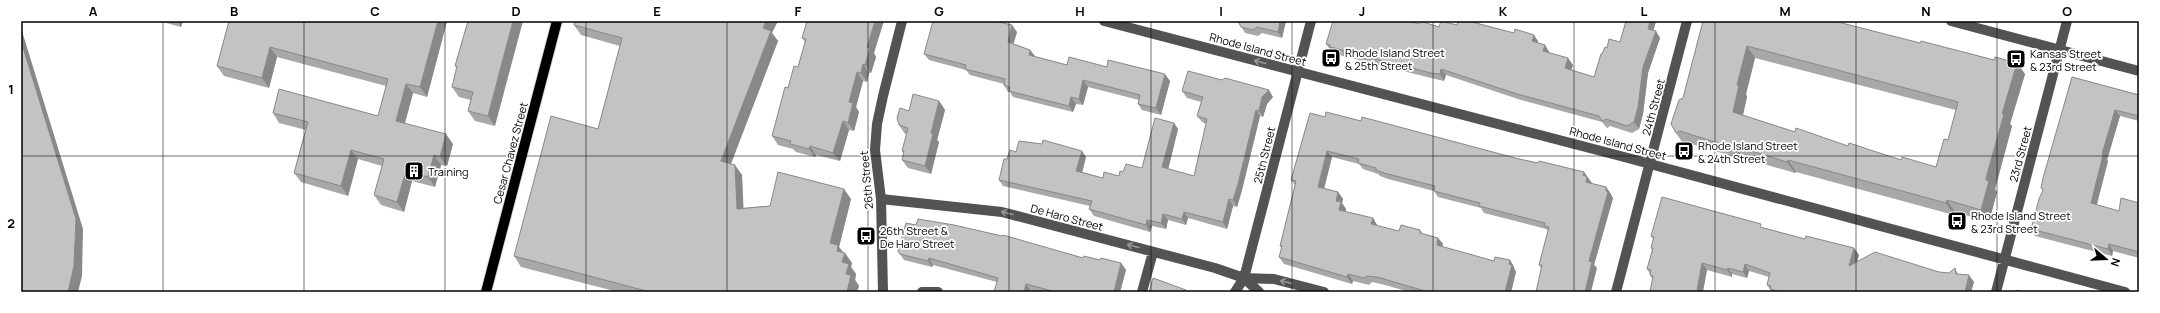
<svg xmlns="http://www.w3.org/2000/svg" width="2160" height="313" font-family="Manrope,sans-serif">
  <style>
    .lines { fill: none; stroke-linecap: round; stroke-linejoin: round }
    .major-casing { stroke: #dbdbdb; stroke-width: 12 }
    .minor { stroke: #535353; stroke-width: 10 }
    .major { stroke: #000; stroke-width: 10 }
    .wall { fill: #a8a8a8; fill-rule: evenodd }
    .shaded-wall { fill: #888 }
    .building { fill: #c3c3c3; stroke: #888; fill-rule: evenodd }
    .oneway { stroke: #989898 }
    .grid { fill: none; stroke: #000; stroke-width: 1; stroke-opacity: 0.55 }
    .labels { text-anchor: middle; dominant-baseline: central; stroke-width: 3.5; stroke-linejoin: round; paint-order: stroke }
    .street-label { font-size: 11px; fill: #000; stroke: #fff }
    .poi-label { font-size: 11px; fill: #000; stroke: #fff; text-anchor: start }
    .neatline { fill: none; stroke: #000; stroke-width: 1.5 }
    .grid-label { font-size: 13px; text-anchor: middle; font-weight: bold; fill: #000 }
  </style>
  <rect width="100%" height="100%" fill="#fff"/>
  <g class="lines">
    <defs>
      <path id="major" d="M486 292 557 21"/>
    </defs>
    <!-- major casing -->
    <use href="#major" class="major-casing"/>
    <!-- minor -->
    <path class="minor" d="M1104 21 1628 158 2125 292
      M1951 21 2139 71
      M881 199 1002 212 1215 268 1244 278 1274 279 1324 292
      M1244 278 1259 292
      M883 292 881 199 875 150 877 124 883 96 902 21
      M922 292H938
      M1142 292 1153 252
      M1235 292 1244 278 1311 21
      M1616 292 1687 21
      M1996 292 2067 21"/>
    <!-- major -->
    <use href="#major" class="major"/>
  </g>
  <!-- wall -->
  <path class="wall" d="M159 21H183L181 27Z
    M229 21H447L427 97 413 93 405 123 453 144 447 166 441 165 435 187 412 181 404 212 381 205 374 195 382 166 358 159 348 196 301 182 294 173 306 130 279 123 273 113 378 116 386 86 277 57 269 88 224 76 217 66Z
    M468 21 495 126 475 121 468 111 471 100 459 97 452 87 457 68 455 66Z
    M1231 21H1286L1282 38 1262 33 1258 36 1245 33 1239 23Z
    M1626 21H1656L1653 31 1660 38 1648 73 1643 114 1639 129 1632 133 1610 126 1607 128 1602 122 1521 100 1446 75 1444 81 1435 79 1335 54 1333 51H1331L1326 44 1419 24 1439 27 1477 23 1538 41V43L1545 45 1549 52V53L1573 65 1571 70 1594 77 1602 54 1607 48 1620 42Z
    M1703 21 1920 43 1994 60 2017 63 2025 74 2010 124 2012 126 1995 189 1997 192 1989 222 1955 212 1954 215 1796 172 1795 173 1743 158 1742 159 1688 143 1684 145 1676 133 1683 98ZM1755 58 1956 110 1948 140 1936 167 1901 160 1795 132 1743 115 1747 97 1746 94Z
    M574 25 772 33 778 41 731 164 742 175 743 208 851 199 839 247 852 263 851 267 856 274 855 280 859 286 857 292H618L521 267 514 256 598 129 620 46 581 35Z
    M1017 32 1013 44 1030 50 1035 57 1067 65 1107 67 1170 81 1161 115 1142 110 1138 104 1139 100 1088 87 1083 105 1076 104 1073 112 1013 97 1010 92H1008L1004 85V84L970 75 966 70 929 60 924 54Z
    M802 38 874 53 876 57 871 73H869L867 82 863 81 856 107 859 112 854 131 849 130 840 161 816 155 815 157 796 152 793 149 778 145 772 136 788 88 798 67 805 42Z
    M2072 77 2139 95V121L2120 116 2107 160 2108 161 2097 205 2119 211 2139 203V258L2113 251 2112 256 2035 236 2031 229 2043 191Z
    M1182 91 1273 97 1267 104 1263 117 1260 116 1242 190 1237 207 1233 206 1227 229 1188 218 1186 225 1168 220 1166 229 1152 226 1150 232 1094 216 1089 209 1090 206 1003 186 999 180 1007 159 1016 152 1086 157 1082 172 1103 178 1119 176 1123 172 1142 168 1174 123 1178 129 1168 169 1194 176 1206 124 1202 122 1197 116 1201 102 1187 98Z
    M939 101 945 110 937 140 939 142 931 174 908 168 902 160 904 153 902 151 907 134H905L899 125 909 111Z
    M1325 117 1519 159 1584 172 1592 184 1606 187 1611 194V195L1613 198 1594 265 1597 268H1541L1539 265 1548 231 1546 229 1484 213 1481 208 1438 197 1434 191 1388 179 1380 176 1378 174 1363 169 1359 164 1332 157 1324 188 1338 192 1343 199 1342 203 1346 209 1345 212 1373 218 1377 225V226L1399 231 1420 230 1423 234 1438 238 1443 244 1442 247 1494 261 1510 260 1514 267V268L1516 272 1511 292H1410L1381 284 1372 282 1369 285 1353 281 1352 284 1284 264 1279 257 1282 249 1280 246 1295 185 1291 180Z
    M916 225 1083 258 1100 260 1121 263 1126 270 1120 292H1037L1030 290V292H994L997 282 933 265 932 267 904 260 898 251Z
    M1764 228 1805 239 1854 248 1859 255 1857 262 1949 273 1955 268 1958 274 1974 282 1971 292H1772L1767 285 1769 277 1749 271 1747 278 1732 274V277L1707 270 1653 280 1650 275V274L1647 269 1652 250 1651 248 1653 239 1651 236Z"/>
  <!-- shaded-wall -->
  <path class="shaded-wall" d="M178 21H183L181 27 178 22Z
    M438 21H447L427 97 420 87Z
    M513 21H523L495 126 488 116Z
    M766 21H778L772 33 778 41 728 171 721 161 763 28Z
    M875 21H884L874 53 876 57 871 73 865 65 867 47Z
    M1280 21H1286L1282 38 1278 32Z
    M1472 21H1476L1477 24 1472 22Z
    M1650 21H1656L1652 36 1648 29Z
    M1012 25 1017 32 1012 49 1008 42Z
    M21 28 83 229 82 276 78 292H68L21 41Z
    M1656 31 1660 38 1648 73 1643 114 1639 129 1634 122 1643 67Z
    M1534 35 1538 41 1536 48 1532 41Z
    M1545 45 1549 52 1548 58 1543 51Z
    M1747 46 1755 58 1746 94 1747 97 1741 123 1733 112 1737 85Z
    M270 47 277 57 269 88 262 78Z
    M1030 50 1035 56 1033 62 1029 55Z
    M1568 58 1573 65 1570 75 1565 68Z
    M2017 63 2025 74 2010 124 2012 126 1995 189 1997 192 1989 222 1981 210 1986 180V178L2002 114Z
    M863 64 869 73 867 82 861 73Z
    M1441 69 1446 75 1444 81 1440 74Z
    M857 72 863 81 856 107 859 112 854 131 848 123 849 102Z
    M1165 74 1170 81 1161 115 1156 108Z
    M1083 80 1088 87 1083 105 1079 99Z
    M406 84 413 93 403 130 396 121Z
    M1269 90 1273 97 1267 104 1263 117 1259 111 1262 97Z
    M1071 97 1076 104 1073 112 1069 106Z
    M939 101 945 110 937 140 939 142 931 174 925 166 931 133Z
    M1256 110 1260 116 1242 190 1237 207 1233 200Z
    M2115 110 2120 116 2107 160 2108 161 2095 210 2091 203 2102 154Z
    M843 121 849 130 840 161 833 153Z
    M1174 123 1178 129 1167 174 1162 167Z
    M446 134 453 144 447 166 440 157Z
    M810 146 816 155 815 157 809 149Z
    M1735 146 1743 158 1742 159 1734 148Z
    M351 150 358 159 348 196 341 186Z
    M1082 151 1086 157 1081 177 1076 171Z
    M1327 151 1332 157 1323 193 1318 187Z
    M434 155 441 165 435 187 428 177Z
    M1788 160 1796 172 1795 173 1787 162Z
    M735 165 742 175 744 219 737 209Z
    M406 171 412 181 404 212 397 202Z
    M1584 172 1592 183 1590 189 1586 182 1583 175Z
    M1606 187 1611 194V195L1613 198 1594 265 1597 268 1591 292H1585L1589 261Z
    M844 189 851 199 839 247 844 254 845 253 852 263 851 267 856 274 855 280 859 286 857 292H847L846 274 842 262 830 243Z
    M1338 192 1343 199 1342 203 1346 209 1344 217 1339 210 1336 201Z
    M1229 199 1233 206 1227 229 1223 222Z
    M1947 200 1955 212 1954 215 1946 203Z
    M1184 212 1188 218 1186 225 1182 219Z
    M1163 214 1168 220 1166 229 1161 223Z
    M1373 218 1377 225 1376 231 1371 224Z
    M1147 220 1152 226 1150 232 1146 225Z
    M1438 238 1443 244 1441 251 1437 245Z
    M2109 244 2113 251 2112 256 2108 249Z
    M1854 248 1859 255 1854 273 1849 266Z
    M929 258 933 265 932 267 928 261Z
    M1510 260 1514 267V268L1516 272 1511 292H1505Z
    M1121 263 1126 270 1120 292H1114Z
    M1702 263 1707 270 1703 292H1699L1697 290Z
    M1745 264 1749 271 1747 278 1743 272Z
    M1728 268 1732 274V277L1727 270Z
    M1348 274 1353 281 1352 284 1347 277Z
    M1969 275 1974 282 1971 292H1965Z
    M1026 284 1030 290V292H1024Z"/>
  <!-- building -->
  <path class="building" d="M229 21H438L420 87 406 84 396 121 446 134 440 157 434 155 428 177 406 171 397 202 374 195 384 159 351 150 341 186 294 173 308 122 273 113 279 89 378 116 388 79 270 47 262 78 217 66Z
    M468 21H513L488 116 468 111 473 92 452 87 457 66H455Z
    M575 21H766L763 28 771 31 721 161 735 165 737 209 770 206 778 172 844 189 830 243 838 245 837 251 845 253 842 262 849 264 846 274 851 275 847 292H650L514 256 551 116 598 129 622 38 574 25Z
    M807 21H875L867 47 870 48 865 65 863 64 861 73 857 72 849 102 853 103 848 123 843 121 833 153 810 146 809 149 790 144 791 141 772 136 785 87 788 88 794 66 798 67 806 39 802 38Z
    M933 21H994L1012 25 1008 42 1030 50 1029 55 1067 65 1069 57 1107 67 1108 60 1165 74 1156 108 1138 104 1140 95 1083 80 1079 99 1071 97 1069 106 1009 91 1010 87 1004 85 1005 79 965 69 966 65 924 54Z
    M1238 21H1280L1278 32 1257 27 1253 30 1241 27Z
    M1333 21H1408L1419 24 1420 21 1439 27 1441 21 1457 25 1458 21H1472V22L1514 33 1515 29 1534 35 1532 41 1545 45 1543 51 1568 58 1565 68 1594 77 1601 54H1602L1605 47 1607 48 1609 39 1620 42 1626 21H1650L1648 29 1656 31 1643 67 1638 107 1634 122 1627 126 1606 119 1602 121 1599 116 1517 94 1441 69 1440 74 1431 73 1330 47V45L1326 44Z
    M1703 21H1834L1920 43 1921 41 1994 60 1995 57 2017 63 2002 114H2004L1986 178V180L1989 181 1981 210 1947 200 1946 203 1788 160 1787 162 1735 146 1734 148 1680 131 1676 133 1671 124 1679 100 1683 98ZM1747 46 1958 102 1948 140 1944 139 1936 167 1902 157 1901 160 1849 143 1848 146 1796 128 1795 132 1733 112 1739 85H1737Z
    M21 41 76 219 74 266 68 292H21Z
    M1188 71 1222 80 1225 78 1269 90 1262 97 1259 111 1256 110 1238 184 1233 200 1229 199 1223 222 1184 212 1182 219 1163 214 1161 223 1147 220 1146 225 1089 209 1092 201 999 180 1004 159H1007L1010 150 1016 152 1019 141 1042 144 1043 140 1082 151 1076 171 1103 178 1104 172 1119 176 1120 171 1123 172 1126 164 1142 168 1155 118 1174 123 1162 167 1194 176 1207 119 1197 116 1203 97 1182 91Z
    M2072 77 2139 95V116L2115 110 2102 154 2103 155 2091 203 2119 211 2121 198 2139 203V252L2109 244 2108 249 2031 229 2039 199 2043 190 2041 188 2043 178Z
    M913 94 939 101 931 133 933 134 925 166 902 160 904 151H902L908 128 899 125 897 118 900 108 909 111Z
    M1326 112 1361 121 1362 117 1519 159 1538 163 1539 161 1584 172 1583 175 1587 177 1586 182 1606 187V191L1608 192 1589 261 1592 262 1585 292H1536L1542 265H1539L1549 227 1544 226 1545 223 1479 206 1480 203 1434 191 1435 186 1384 173 1376 170V168L1358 163 1359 159 1327 151 1318 187 1338 192 1336 201 1341 202 1339 210 1373 218 1371 224 1399 231 1401 225 1420 230V233L1438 238 1437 245 1494 261 1495 257 1510 260 1509 264 1512 265 1505 292H1424L1425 291 1377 277 1367 276 1364 278 1348 274 1347 277 1279 257 1282 246H1280L1296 181 1291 180 1310 113 1325 117Z
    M1662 197 1761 224 1760 227 1805 239 1806 236 1854 248 1849 266 1875 252 1939 272 1949 273 1955 268 1956 274 1969 275 1965 292H1781L1770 289 1771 286 1767 285 1770 273 1745 264 1743 272 1728 268 1727 270 1702 263 1697 290 1700 292H1650L1653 276 1650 275 1651 270 1647 269 1653 248H1651L1654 237 1651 236Z
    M918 219 954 225 1002 236 1003 235 1083 258 1084 256 1100 260 1101 258 1121 263 1114 292H1056L1026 284 1024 292H994L998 278 929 258 928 261 900 254 898 251 906 223 916 225Z
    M1153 278 1186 290 1185 292H1149Z
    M2017 290 2023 292H2016Z"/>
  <!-- one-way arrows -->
  <defs><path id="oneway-shaft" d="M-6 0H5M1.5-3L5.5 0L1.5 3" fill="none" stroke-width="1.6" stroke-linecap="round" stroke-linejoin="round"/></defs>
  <g class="oneway">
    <use href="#oneway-shaft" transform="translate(1260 62) rotate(-165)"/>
    <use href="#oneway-shaft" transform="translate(1007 213) rotate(-166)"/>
    <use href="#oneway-shaft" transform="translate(1133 246) rotate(-165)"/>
    <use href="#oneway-shaft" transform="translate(1286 282) rotate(-166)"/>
  </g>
  <!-- grid -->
  <path class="grid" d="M163 21V292M304 21V292M445 21V292M586 21V292M727 21V292M868 21V292M1009 21V292M1151 21V292M1292 21V292M1433 21V292M1574 21V292M1715 21V292M1856 21V292M1997 21V292M21 156H2139"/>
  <!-- icons -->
  <defs>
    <symbol id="bus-square" viewBox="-11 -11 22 22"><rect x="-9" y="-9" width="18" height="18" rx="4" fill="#000" stroke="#fff"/><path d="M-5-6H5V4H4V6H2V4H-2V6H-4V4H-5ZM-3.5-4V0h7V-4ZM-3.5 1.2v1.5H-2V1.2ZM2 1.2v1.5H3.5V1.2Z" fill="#fff"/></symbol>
    <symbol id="building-square" viewBox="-11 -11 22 22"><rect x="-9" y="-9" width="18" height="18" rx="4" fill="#000" stroke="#fff"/><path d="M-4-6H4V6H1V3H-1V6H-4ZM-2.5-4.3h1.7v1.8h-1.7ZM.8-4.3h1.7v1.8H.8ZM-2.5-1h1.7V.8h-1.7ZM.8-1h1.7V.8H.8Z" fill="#fff"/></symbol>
  </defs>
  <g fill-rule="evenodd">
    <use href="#bus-square" x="1320" y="47" width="22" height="22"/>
    <use href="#bus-square" x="2005" y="48" width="22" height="22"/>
    <use href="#bus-square" x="1673" y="140" width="22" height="22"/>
    <use href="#building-square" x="403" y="160" width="22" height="22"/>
    <use href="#bus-square" x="1946" y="210" width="22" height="22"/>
    <use href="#bus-square" x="855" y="225" width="22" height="22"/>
  </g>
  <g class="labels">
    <!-- street labels -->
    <g class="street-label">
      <text transform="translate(1258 49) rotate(15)">Rhode Island Street</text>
      <text transform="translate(1653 107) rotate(-75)">24th Street</text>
      <text transform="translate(1618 143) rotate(15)">Rhode Island Street</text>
      <text transform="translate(510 153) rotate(-75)">Cesar Chavez Street</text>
      <text transform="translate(2020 154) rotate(-75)">23rd Street</text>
      <text transform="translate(1264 155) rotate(-76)">25th Street</text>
      <text transform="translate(866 180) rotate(-95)">26th Street</text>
      <text transform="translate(1067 217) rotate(15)">De Haro Street</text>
    </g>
    <!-- poi labels -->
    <g class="poi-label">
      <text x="1345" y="52">Rhode Island Street<tspan x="1345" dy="13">&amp; 25th Street</tspan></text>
      <text x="2030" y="53">Kansas Street<tspan x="2030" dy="13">&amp; 23rd Street</tspan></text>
      <text x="1698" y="145">Rhode Island Street<tspan x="1698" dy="13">&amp; 24th Street</tspan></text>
      <text x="428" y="171">Training</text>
      <text x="1971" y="215">Rhode Island Street<tspan x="1971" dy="13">&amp; 23rd Street</tspan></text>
      <text x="880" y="230">26th Street &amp;<tspan x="880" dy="13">De Haro Street</tspan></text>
    </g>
  </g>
  <!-- border -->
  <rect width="2160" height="313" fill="none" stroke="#ffffff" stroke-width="44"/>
  <!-- north arrow -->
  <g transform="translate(2106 259) rotate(109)" stroke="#ffffff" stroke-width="3" paint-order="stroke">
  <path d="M0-3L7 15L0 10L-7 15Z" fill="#000000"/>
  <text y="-6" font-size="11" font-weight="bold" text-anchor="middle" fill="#000000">N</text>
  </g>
  <rect x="22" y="22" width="2116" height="269" class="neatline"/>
  <g class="grid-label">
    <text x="93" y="16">A</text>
    <text x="234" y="16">B</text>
    <text x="375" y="16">C</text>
    <text x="516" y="16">D</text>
    <text x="657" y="16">E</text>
    <text x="798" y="16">F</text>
    <text x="939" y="16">G</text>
    <text x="1080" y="16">H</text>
    <text x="1221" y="16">I</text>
    <text x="1362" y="16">J</text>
    <text x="1503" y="16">K</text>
    <text x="1644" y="16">L</text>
    <text x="1785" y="16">M</text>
    <text x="1926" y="16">N</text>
    <text x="2067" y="16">O</text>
    <text x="11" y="94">1</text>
    <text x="11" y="228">2</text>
  </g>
</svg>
